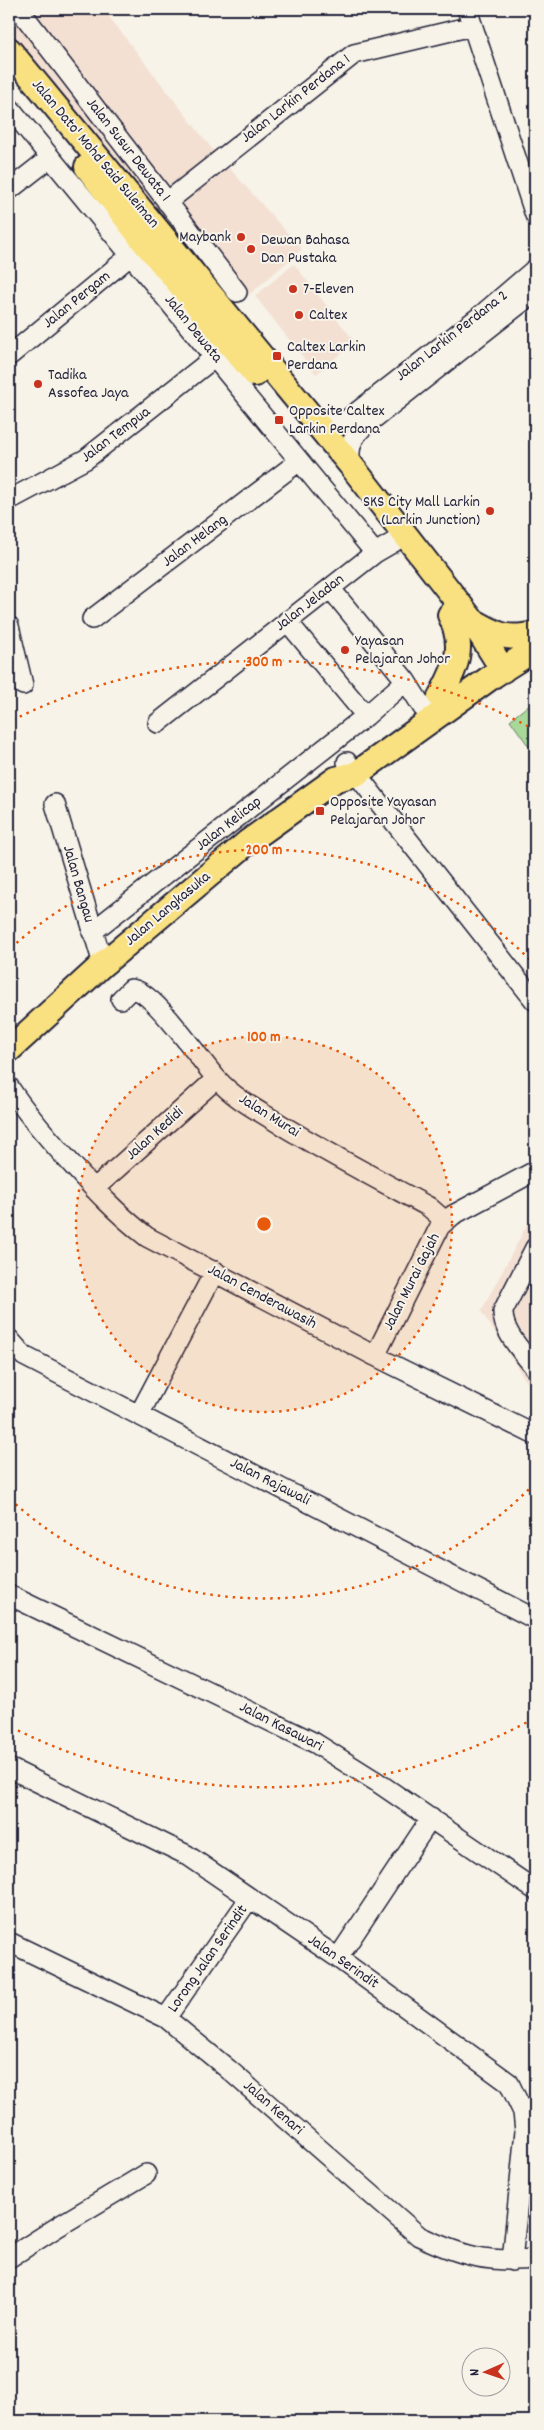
<svg xmlns="http://www.w3.org/2000/svg" width="544" height="2430" font-family="Dekko,sans-serif">
  <style>
    .built { fill: #f3e0d3 }
    .green { fill: #a9d999; stroke: #667e6a }
    .lines { fill: none; stroke-linecap: round; stroke-linejoin: round }
    .minor-casing { stroke: #22223b; stroke-width: 22 }
    .major-casing { stroke: #22223b; stroke-width: 28 }
    .minor { stroke: #f7f3e8; stroke-width: 19 }
    .major { stroke: #f9e181; stroke-width: 24 }
    .ring { fill: none; stroke: #e8590c; stroke-width: 2.5; stroke-dasharray: 2.5 5 }
    .poi-dot { fill: #c8321e; stroke: #f7f3e8; stroke-width: 2 }
    .labels { text-anchor: middle; dominant-baseline: central; stroke-width: 4; stroke-linejoin: round; paint-order: stroke }
    .street-label { font-size: 16px; fill: #22223b; stroke: #f7f3e8 }
    .poi-label { font-size: 16px; fill: #22223b; stroke: #f7f3e8; text-anchor: start }
    .centre { fill: #e8590c; stroke: #f7f3e8; stroke-width: 2.5 }
    .ring-label { font-size: 15px; text-anchor: middle; font-weight: bold; fill: #e8590c; stroke: #f7f3e8; stroke-width: 4; stroke-linejoin: round; paint-order: stroke }
  </style>
  <rect width="100%" height="100%" fill="#f7f3e8"/>
  <filter id="ink" filterUnits="userSpaceOnUse"><feTurbulence type="fractalNoise" baseFrequency=".02" numOctaves="2"/><feDisplacementMap in="SourceGraphic" scale="10" xChannelSelector="R" yChannelSelector="G"/><feConvolveMatrix kernelMatrix="1 2 1 2 8 2 1 2 1" color-interpolation-filters="sRGB"/></filter>
  <g filter="url(#ink)">
    <!-- built -->
    <path class="built" d="M9 9H103L213 150 302 249 235 307 9 34Z
      M294 264 355 342 316 374 255 296Z
      M535 1210V1395L481 1311Z"/>
    <!-- green -->
    <path class="green" d="M535 700V755L510 720Z"/>
    <g class="lines">
      <defs>
        <path id="minor" d="M19 9 237 292
          M467 9 535 215
          M9 107 375 553
          M9 190 50 158
          M167 202 354 54 472 26
          M9 356 141 247
          M315 424H338L348 419 479 317 535 269
          M350 464C349 447 351 439 363 427L531 295 535 287
          M9 500 86 459 215 357
          M330 588 406 681 423 708
          M92 619 298 462
          M287 621 366 716
          M9 626 23 685
          M158 723 375 553 394 542
          M347 762 535 1001
          M55 804 103 964
          M92 932 366 716 406 681
          M121 999 131 989C153 989 201 1062 217 1079 233 1097 255 1109 275 1121 325 1152 377 1179 429 1207L445 1221
          M9 1087C26 1113 46 1136 67 1159 93 1188 116 1213 147 1237L375 1356 535 1435
          M94 1189 216 1079
          M535 1248 503 1311C502 1332 523 1352 535 1368
          M9 1339 24 1356 535 1619
          M375 1356 440 1226 453 1215 535 1171
          M139 1415 215 1271
          M9 1595 315 1743 377 1782 535 1890
          M9 1768 187 1855 338 1958 509 2083 523 2112 525 2131 512 2261
          M9 1942 166 2018 228 2069 419 2236C462 2256 487 2263 535 2259
          M338 1958 431 1818
          M166 2018 249 1899
          M9 2258 59 2226 146 2174"/>
        <path id="major" d="M9 50 350 464 471 619 503 670
          M87 167 145 243 255 374
          M475 622C500 636 507 640 535 634
          M440 697C456 668 466 647 450 615
          M9 1050 103 964 248 842 336 779 356 774 494 675 535 649"/>
      </defs>
      <!-- minor casing -->
      <use href="#minor" class="minor-casing"/>
      <!-- major casing -->
      <use href="#major" class="major-casing"/>
      <!-- minor -->
      <use href="#minor" class="minor"/>
      <!-- major -->
      <use href="#major" class="major"/>
    </g>
  </g>
  <!-- distance rings -->
  <circle cx="264" cy="1224" r="188" fill="#e8590c" fill-opacity=".12"/>
  <g class="ring">
    <circle cx="264" cy="1224" r="188"/>
    <path d="M534 1484A375 375 0 0 1 11 1500M11 948A375 375 0 0 1 534 964"/>
    <path d="M533 1719A563 563 0 0 1 13 1728M13 720A563 563 0 0 1 533 729"/>
  </g>
  <!-- markers -->
  <g class="poi-dot">
    <circle cx="241" cy="237" r="5"/>
    <circle cx="251" cy="249" r="5"/>
    <circle cx="293" cy="289" r="5"/>
    <circle cx="299" cy="315" r="5"/>
    <rect x="272" y="351" width="10" height="10" rx="2.5"/>
    <circle cx="38" cy="384" r="5"/>
    <rect x="274" y="415" width="10" height="10" rx="2.5"/>
    <circle cx="490" cy="511" r="5"/>
    <circle cx="345" cy="650" r="5"/>
    <rect x="315" y="806" width="10" height="10" rx="2.5"/>
  </g>
  <g class="labels">
    <!-- street labels -->
    <g class="street-label">
      <text transform="translate(296 99) rotate(-38)">Jalan Larkin Perdana 1</text>
      <text transform="translate(128 150) rotate(52)">Jalan Susur Dewata 1</text>
      <text transform="translate(95 154) rotate(50)">Jalan Dato' Mohd Said Suleiman</text>
      <text transform="translate(77 300) rotate(-39)">Jalan Pergam</text>
      <text transform="translate(193 329) rotate(51)">Jalan Dewata</text>
      <text transform="translate(452 336) rotate(-38)">Jalan Larkin Perdana 2</text>
      <text transform="translate(116 435) rotate(-37)">Jalan Tempua</text>
      <text transform="translate(195 541) rotate(-37)">Jalan Helang</text>
      <text transform="translate(310 603) rotate(-38)">Jalan Jeladan</text>
      <text transform="translate(229 824) rotate(-38)">Jalan Kelicap</text>
      <text transform="translate(78 884) rotate(74)">Jalan Bangau</text>
      <text transform="translate(168 909) rotate(-40)">Jalan Langkasuka</text>
      <text transform="translate(269 1116) rotate(32)">Jalan Murai</text>
      <text transform="translate(155 1134) rotate(-42)">Jalan Kedidi</text>
      <text transform="translate(412 1282) rotate(-63)">Jalan Murai Gajah</text>
      <text transform="translate(262 1297) rotate(28)">Jalan Cenderawasih</text>
      <text transform="translate(270 1482) rotate(27)">Jalan Rajawali</text>
      <text transform="translate(281 1727) rotate(27)">Jalan Kasawari</text>
      <text transform="translate(208 1959) rotate(-55)">Lorong Jalan Serindit</text>
      <text transform="translate(343 1962) rotate(35)">Jalan Serindit</text>
      <text transform="translate(273 2108) rotate(41)">Jalan Kenari</text>
    </g>
    <!-- poi labels -->
    <g class="poi-label">
      <text x="231" y="237" text-anchor="end">Maybank</text>
      <text x="261" y="240">Dewan Bahasa<tspan x="261" dy="18">Dan Pustaka</tspan></text>
      <text x="303" y="289">7-Eleven</text>
      <text x="309" y="315">Caltex</text>
      <text x="287" y="347">Caltex Larkin<tspan x="287" dy="18">Perdana</tspan></text>
      <text x="48" y="375">Tadika<tspan x="48" dy="18">Assofea Jaya</tspan></text>
      <text x="289" y="411">Opposite Caltex<tspan x="289" dy="18">Larkin Perdana</tspan></text>
      <text x="480" y="502" text-anchor="end">SKS City Mall Larkin<tspan x="480" dy="18">(Larkin Junction)</tspan></text>
      <text x="355" y="641">Yayasan<tspan x="355" dy="18">Pelajaran Johor</tspan></text>
      <text x="330" y="802">Opposite Yayasan<tspan x="330" dy="18">Pelajaran Johor</tspan></text>
    </g>
  </g>
  <circle cx="264" cy="1224" r="8" class="centre"/>
  <g class="ring-label">
    <text x="264" y="666">300 m</text>
    <text x="264" y="854">200 m</text>
    <text x="264" y="1041">100 m</text>
  </g>
  <!-- margin -->
  <rect width="544" height="2430" fill="none" stroke="#f7f3e8" stroke-width="30"/>
  <rect x="15" y="15" width="514" height="2400" fill="none" stroke="#22223b" stroke-width="2" filter="url(#ink)"/>
  <!-- north arrow -->
  <g transform="translate(486 2372) rotate(268)"><circle r="24" fill="#f7f3e8" stroke="#a29fa3"/>
  <path d="M0-4L9 19L0 12L-9 19Z" fill="#c8321e"/>
  <text y="-8" font-size="14" font-weight="bold" text-anchor="middle" fill="#22223b">N</text>
  </g>
</svg>
